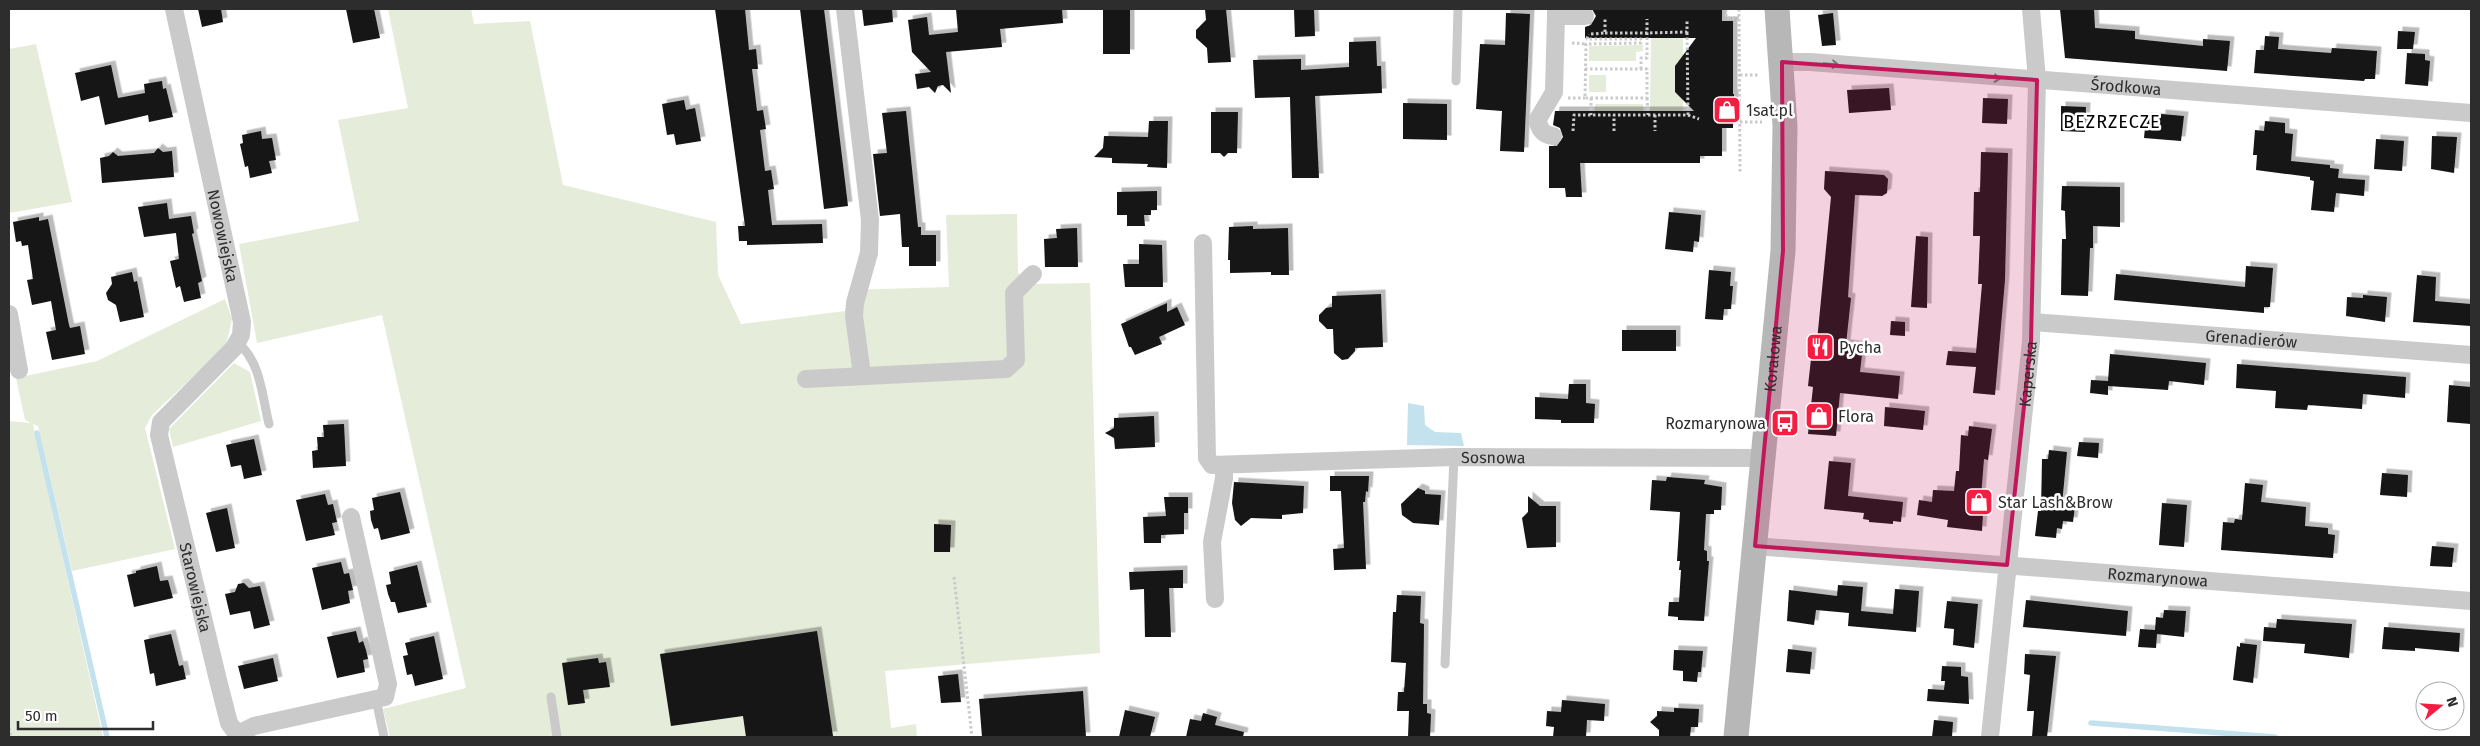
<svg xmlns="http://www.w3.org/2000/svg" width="2480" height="746" font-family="'Fira Sans',sans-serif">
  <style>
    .green { fill: #e5ecd9 }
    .water { fill: #c3e2ee }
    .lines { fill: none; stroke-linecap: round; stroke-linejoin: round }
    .stream { stroke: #c3e2ee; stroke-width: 5.5 }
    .building { fill: #141414; filter: url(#shadow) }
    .path { stroke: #cacaca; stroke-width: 3; stroke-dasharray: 2.5 2.5; stroke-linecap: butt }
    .lane { stroke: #cacaca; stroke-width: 9 }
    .street { stroke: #cacaca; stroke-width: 18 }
    .secondary { stroke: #b7b7b7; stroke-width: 25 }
    .oneway { stroke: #747474 }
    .marked { fill: #c2185b; fill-opacity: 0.2; stroke: #c2185b; stroke-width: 4; stroke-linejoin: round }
    .labels { text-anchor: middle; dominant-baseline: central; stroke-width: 5; stroke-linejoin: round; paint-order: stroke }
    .street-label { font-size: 16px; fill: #2d2d2d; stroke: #fff }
    .poi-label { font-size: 16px; fill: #2d2d2d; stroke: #fff; text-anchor: start }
    .neighbourhood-label { font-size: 18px; letter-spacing: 1px; fill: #000; stroke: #fff }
  </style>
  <defs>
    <filter id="shadow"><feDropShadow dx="4.5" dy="-4.5" stdDeviation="0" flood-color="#0004"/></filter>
  </defs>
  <rect width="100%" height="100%" fill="#fff"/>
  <!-- green -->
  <path class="green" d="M388 9H471L474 24 530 21 563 185 716 222 718 275 741 324 845 311 849 290 949 287 946 215 1017 214 1018 273 1033 284 1090 283 1100 653 885 671 891 728 916 724 917 737H390L383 709 466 688 382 315 257 343 239 244 359 221 338 120 408 108Z
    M1651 38H1683V62H1678L1675 66V92L1678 95H1683V111H1650Z
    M36 44 72 202 9 213V49Z
    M1643 45V51L1636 52V61H1589V46Z
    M1589 75H1606V92H1589Z
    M1595 104H1643V111H1595Z
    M225 299 232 319 226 346 152 415 145 428 175 549 72 571 38 426 33 424 103 737H9V421L31 423 25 420 16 378 97 361Z
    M234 363 250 372 261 421 173 447 169 429Z"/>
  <!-- water -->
  <path class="water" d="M1408 403 1424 406 1425 425 1435 432 1461 433 1464 446 1407 445Z"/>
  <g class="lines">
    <!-- stream -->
    <path class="stream" d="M37 433 107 737
      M2091 723 2275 737"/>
  </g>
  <!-- building -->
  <path class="building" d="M198 9H221L223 22 202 27Z
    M346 9H374L380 38 353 43Z
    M715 9H745L749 50 756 49 758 69H752L757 111 763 110 766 129 760 130 765 171 771 170 774 189 768 190 772 225 822 224 823 243 747 245V241H739L738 226H745Z
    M800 9H824L848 206 824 209Z
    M862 9H892L893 22 864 26Z
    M956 9H1062L1063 23 1000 29 1002 47 946 52 951 93 943 85 938 86 935 93 929 87 917 89 915 74 931 72 912 52 908 20 927 17 929 35 958 32Z
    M1103 9H1130V54H1103Z
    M1205 9H1226L1231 62 1208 63 1207 48 1196 38V30L1206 20Z
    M1294 9H1314L1315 36 1295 37Z
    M1592 9H1722V21H1733V94H1734L1733 128H1722V156H1700V163H1580L1582 197H1566L1565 188H1549V146H1557L1563 137 1560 128 1553 125 1555 111H1694L1675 92V66L1696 38H1585V27L1591 25 1596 16Z
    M2060 9H2094L2095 28 2135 31V39L2203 46V39L2230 41 2227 71 2065 58Z
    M1506 13 1530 14 1524 152 1500 151 1502 111 1476 109 1480 44 1505 45Z
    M1833 13 1836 45 1822 46 1818 15Z
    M2398 31 2415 32 2413 49H2397Z
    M2265 36 2279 37 2278 49 2331 53 2332 48 2377 51 2375 79H2365L2364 81 2254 73 2256 50H2264Z
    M1376 41 1377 66H1381L1382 93 1315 96 1319 178H1292L1290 97 1255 98 1253 60 1301 59V70L1349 67V42Z
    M2407 53 2425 54V60L2430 61 2428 86 2405 84Z
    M111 65 118 98 145 93 144 84 162 81 163 89 166 88 173 117 149 122 148 115 105 125 99 96 81 101 75 73Z
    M1889 88 1891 110 1849 113 1847 90Z
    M1983 98 2008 99 2007 124 1982 123Z
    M684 100 686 110 695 108 701 141 676 145 674 134 667 135 662 104Z
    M1403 103 1447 104V140L1403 139Z
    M2061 106 2086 107 2085 132 2061 131Z
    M906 111 918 227H921V235H936V266H909V247H902L900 214 880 216 873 154 887 153 882 113Z
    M1211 112H1238L1237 153H1228L1224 157 1220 153H1211Z
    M2161 114 2184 116 2181 141 2144 138 2146 117 2161 118Z
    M1149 121H1168L1167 168 1147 167 1148 164 1112 163V158L1094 157 1103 148 1104 136 1148 137Z
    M2265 121 2285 123V133L2293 134 2291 161 2330 165V168L2339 169 2338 178 2365 180 2364 196 2336 193 2334 212 2311 210 2314 181 2310 180V177L2256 170 2257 155H2253L2255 130 2264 131Z
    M261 131 262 139 272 138 276 160 269 161 272 173 250 178 248 166 245 167 240 144 243 143 242 135Z
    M2432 136 2457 137 2454 173 2431 169Z
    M2376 139 2404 141 2402 171 2374 169Z
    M158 148 163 152 172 151 174 177 102 183 100 158 109 156 113 152 118 156 154 153Z
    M1981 152 2008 153 2005 280 1995 395 1973 393 1976 367 1946 365 1948 351 1976 353 1982 284H1978L1980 236H1973L1974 192H1980Z
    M1825 171 1884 175 1888 179 1887 193 1882 196 1855 195 1848 297 1851 298 1846 344 1863 346 1860 372 1900 376 1898 399 1840 393 1836 436 1808 434 1813 387 1808 386 1813 341H1817L1831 197 1824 189Z
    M2062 186 2120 187V227L2093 226V248H2090L2088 296 2061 295 2062 239H2066L2065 211 2061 210Z
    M1157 191V210H1151V215H1144L1145 226H1127V215H1117V192Z
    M167 203 169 219 191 216 194 233 192 234 202 281 198 283 201 298 184 302 180 286 176 288 170 261 179 259 176 233 144 237 138 207Z
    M1669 212 1701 215 1699 242 1694 241 1693 252 1665 249Z
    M39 217V221L48 219 69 325 70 328 80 326 85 354 52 360 46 332 56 330 51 301 32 305 27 280 33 279 28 245 22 246 21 241 16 242 13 222Z
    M1253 226V229L1288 228 1289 275H1271V272L1230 273V260H1228L1229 227Z
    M1077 228 1078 267H1045L1044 239 1057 238 1056 229Z
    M1916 236 1928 237 1927 308 1911 307Z
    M1139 244 1162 245 1163 287H1125L1123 264H1139Z
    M2246 266 2273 268 2270 307H2264V313L2114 300 2116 274 2245 287Z
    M1709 270 1731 272 1730 286H1733L1731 309H1724L1723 320 1705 319Z
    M132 272 134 282 137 281 144 317 120 322 116 305 108 300 106 293 112 284 111 277Z
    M2417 275 2436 277 2435 301 2471 304V326L2413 322Z
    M1381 294 1383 347 1355 348V351L1348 359 1342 360 1334 353 1333 329H1327L1319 321V315L1326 308 1332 307V296Z
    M2363 295 2387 297 2385 322 2346 316 2347 297 2363 298Z
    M1167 303V312L1177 307 1185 325 1159 337 1162 344 1135 355 1131 347H1129L1121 324Z
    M1891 321 1905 322V336L1890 335Z
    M1622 330H1676V351H1622Z
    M2110 354 2206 363 2204 385 2169 381 2168 390 2108 386V395L2090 393 2091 380 2108 381Z
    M2237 364 2406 377 2405 398 2363 394 2362 409 2308 405 2307 410 2275 408 2276 391 2236 388Z
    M1569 384H1586V403L1595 404 1594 423H1561V420L1535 419V397L1568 399Z
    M2449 385 2471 387V424L2447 422Z
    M1885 407 1925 411 1923 430 1884 426Z
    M1154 416 1155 447 1115 449 1114 438 1105 433 1114 428V418Z
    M344 424 346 466 313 468 312 451 318 450 317 437H324L323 425Z
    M1969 426 1992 429 1988 460 1984 459 1981 497H1984L1982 531 1947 527 1948 520 1917 515 1919 500 1932 502 1933 490 1954 491 1956 471H1959L1961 435 1968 436Z
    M254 439 262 475 244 479 241 465 231 467 226 445Z
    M2079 442 2099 443 2098 458 2077 456Z
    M2049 450 2067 452 2062 504 2075 506 2073 522 2063 521 2062 529 2057 528 2056 538 2035 536 2038 511H2041L2042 459H2048Z
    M1829 461 1851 463 1848 496 1903 502 1901 522 1893 521V524L1869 522V520L1863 519 1864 513 1824 509Z
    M2382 473 2408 475 2407 497 2380 495Z
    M1330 476H1369L1368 492 1366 491 1365 502H1363L1366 569 1334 570 1333 549 1344 548 1341 491H1330Z
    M1667 477 1705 480 1704 484 1722 487 1721 510H1714V514H1706L1704 550 1707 551V561H1709L1704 621 1678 620V617L1668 616 1669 602H1679L1681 570H1679L1680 561H1677L1680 512 1650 510 1652 480 1666 481Z
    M1234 482 1304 486 1303 513 1282 515V519L1251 518 1241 526 1235 520 1232 503Z
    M2245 483 2263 485 2261 502 2306 507 2305 526 2328 528V534L2335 535 2333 558 2221 550 2223 522 2234 523 2235 519 2242 520Z
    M1418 488 1425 491V494L1441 495 1439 525 1413 523 1402 515 1401 504Z
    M400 492 410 533 381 540 378 528 374 529 371 520 370 511 374 510 372 498Z
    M325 494 328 505 333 504 337 522 332 523 335 535 306 541 296 500Z
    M1528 496 1540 506H1556V547L1527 548 1522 518 1528 512Z
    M1164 497H1188V513H1184V534L1161 535V543H1144L1143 517 1166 516Z
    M2162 503 2187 505 2184 547 2159 545Z
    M227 508 235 548 216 552 206 513Z
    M934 524 951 525 950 552H934Z
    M2432 546 2454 548 2452 567 2430 566Z
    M341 562 344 574 349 573 353 590 348 591 350 603 322 610 312 568Z
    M417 565 427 607 398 613 395 602H391L388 594 386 585 391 584 389 572Z
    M157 566 160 581 168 580 173 598 134 607 127 575 136 573V571Z
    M1183 570V588H1169L1171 637H1145L1144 589 1130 590 1129 572Z
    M244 583 249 588 260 586 270 625 254 629 250 611 230 615 225 594 235 592 238 584Z
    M1838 585 1863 587 1861 611 1893 614 1895 589 1919 591 1916 632 1848 626 1849 613 1816 610 1814 625 1787 621 1789 590 1837 596Z
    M1397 595 1421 596 1420 623 1424 624 1423 704H1427V713L1431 714 1430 737H1408L1409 711H1397L1398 692H1404L1406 663 1391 662 1393 612H1396Z
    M2026 600 2128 611 2126 636 2023 627Z
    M1947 601 1978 604 1974 648 1953 645 1954 629 1944 628Z
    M2164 610 2186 611 2184 637 2157 634 2156 648 2138 647 2140 629 2155 630 2156 617 2163 618Z
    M2277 619 2352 624 2349 658 2304 653 2305 644 2263 641 2264 627 2276 628Z
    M2384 627 2460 633 2459 652 2415 648V651L2382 649Z
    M356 631 359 643 363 641 366 650 368 659 363 660 365 672 337 678 327 637Z
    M817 631 833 736 746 737 743 716 671 726 660 654Z
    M171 634 179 666 183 665 186 679 156 686 154 673 150 674 144 640Z
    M434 636 443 679 415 686 412 674 407 675 403 656 408 655 405 643Z
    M2240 643 2257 645 2253 683 2233 680 2237 646 2240 647Z
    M1788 649 1812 652 1810 674 1786 672Z
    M1674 650 1703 651 1701 672H1698L1697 682 1683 681V671L1673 670Z
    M2025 654 2056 656 2047 737H2032L2034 711H2027L2030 675 2024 674Z
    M273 658 278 681 244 689 238 666Z
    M598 658 599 663 606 662 610 687 583 690 585 703 568 705 562 663Z
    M1942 666 1961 667V676L1968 677 1969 704 1927 701 1928 689 1944 690 1945 681H1941Z
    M958 674 961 702 941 703 938 676Z
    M1083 691 1086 737H982L979 699Z
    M1562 700 1605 704 1604 721 1587 720 1586 737H1553L1554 727 1546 726 1547 711 1561 712Z
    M1674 708 1699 709 1698 727H1691L1690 737H1659V730L1650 722 1657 716V711L1674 712Z
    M1125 710 1155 717 1150 737H1119Z
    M1203 713 1217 717 1215 725 1244 732 1243 737H1186L1190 719 1201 721Z
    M1934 720 1953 722 1952 737H1932Z"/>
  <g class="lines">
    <!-- path -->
    <path class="path" d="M1726 9V18H1739
      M1739 9 1740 172
      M1605 33H1647V19
      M1591 34 1605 33V19
      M1572 43 1586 44
      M1585 69H1647V98H1585L1586 44 1641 43V39H1587L1588 34
      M1641 69V58H1647V33L1687 32V19
      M1740 75H1760
      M1568 98H1585
      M1591 98V115
      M1647 98 1648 115
      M1655 115V131
      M1688 115 1699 119
      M1740 122H1762
      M1573 131 1574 115H1688L1687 32
      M1614 131V115
      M954 577 972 737
      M9 728 11 737"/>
    <!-- lane -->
    <path class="lane" d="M1456 81 1458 9
      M238 343C261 362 262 396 269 424
      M1445 664 1454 457
      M551 697 557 737
      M376 699 384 737"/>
    <!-- street -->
    <g class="street">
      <path id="s1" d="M174 9 242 322 241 335 234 348 161 422 159 435 218 680 229 723 239 737"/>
      <path d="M845 9 870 220 869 253 855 303 854 316 862 375"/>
      <path d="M1556 9V16H1585"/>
      <path id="s2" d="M1782 62H1810L2471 113"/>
      <path d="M1553 136C1543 135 1538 128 1538 119L1554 92 1556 16"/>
      <path id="s3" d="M1203 243 1207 458 1212 465 1454 457 1764 458"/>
      <path d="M9 314 19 370"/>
      <path id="s4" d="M2032 322 2471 355"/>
      <path d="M806 379 1006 369 1016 360 1014 293 1033 274"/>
      <path id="s5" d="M1755 546 2471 601"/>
      <path d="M1215 599 1212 542 1224 478V465"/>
      <path d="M238 734 254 726 385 697 388 684 351 517"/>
      <path id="s6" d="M1990 737 2031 341 2037 80 2031 9"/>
    </g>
    <!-- secondary -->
    <path class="secondary" id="s7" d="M1736 737 1783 251 1785 126 1777 9"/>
  </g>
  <!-- one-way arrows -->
  <defs><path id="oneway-shaft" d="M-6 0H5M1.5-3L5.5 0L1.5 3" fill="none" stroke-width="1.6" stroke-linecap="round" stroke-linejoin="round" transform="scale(1.25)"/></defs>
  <g class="oneway">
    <use href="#oneway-shaft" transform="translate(1831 64) rotate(5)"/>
    <use href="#oneway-shaft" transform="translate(1993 78) rotate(5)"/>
  </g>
  <!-- marked area -->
  <path class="marked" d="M1782 62 2037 80 2031 341 2007 565 1755 546 1783 251Z"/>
  <!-- icons -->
  <defs>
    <symbol id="shop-square" viewBox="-11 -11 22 22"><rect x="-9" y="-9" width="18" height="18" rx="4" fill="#f61d42" stroke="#fff"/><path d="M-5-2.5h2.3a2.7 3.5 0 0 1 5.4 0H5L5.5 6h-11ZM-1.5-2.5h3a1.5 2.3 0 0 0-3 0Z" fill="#fff"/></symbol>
    <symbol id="restaurant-square" viewBox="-11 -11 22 22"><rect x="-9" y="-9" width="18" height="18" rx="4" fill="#f61d42" stroke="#fff"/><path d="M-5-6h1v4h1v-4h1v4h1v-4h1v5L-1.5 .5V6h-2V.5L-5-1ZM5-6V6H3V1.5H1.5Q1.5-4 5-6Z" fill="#fff"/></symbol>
    <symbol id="bus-square" viewBox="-11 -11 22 22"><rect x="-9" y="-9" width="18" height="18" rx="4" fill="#f61d42" stroke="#fff"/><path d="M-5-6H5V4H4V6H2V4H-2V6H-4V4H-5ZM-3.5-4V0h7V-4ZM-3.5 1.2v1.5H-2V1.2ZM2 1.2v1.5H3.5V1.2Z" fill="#fff"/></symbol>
  </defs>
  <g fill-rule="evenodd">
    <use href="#shop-square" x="1711" y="94" width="32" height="32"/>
    <use href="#restaurant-square" x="1804" y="331" width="32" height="32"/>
    <use href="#shop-square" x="1803" y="400" width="32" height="32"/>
    <use href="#bus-square" x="1769" y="407" width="32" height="32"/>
    <use href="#shop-square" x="1963" y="486" width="32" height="32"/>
  </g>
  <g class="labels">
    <!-- street labels -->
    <g class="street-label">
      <text stroke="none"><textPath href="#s2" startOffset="345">Środkowa</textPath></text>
      <text stroke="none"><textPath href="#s1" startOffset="232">Nowowiejska</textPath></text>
      <text stroke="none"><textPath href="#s4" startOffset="220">Grenadierów</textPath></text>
      <text stroke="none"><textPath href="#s7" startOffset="380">Koralowa</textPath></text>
      <text stroke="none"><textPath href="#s6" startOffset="365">Kaperska</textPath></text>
      <text stroke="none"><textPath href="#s3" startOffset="505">Sosnowa</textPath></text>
      <text stroke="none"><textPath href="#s5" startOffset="404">Rozmarynowa</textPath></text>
      <text stroke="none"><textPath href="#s1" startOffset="622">Starowiejska</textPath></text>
    </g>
    <!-- poi labels -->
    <g class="poi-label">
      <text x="1746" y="110">1sat.pl</text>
      <text x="1839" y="347">Pycha</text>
      <text x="1838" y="416">Flora</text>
      <text x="1766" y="423" text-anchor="end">Rozmarynowa</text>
      <text x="1998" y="502">Star Lash&amp;Brow</text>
    </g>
    <!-- neighbourhood labels -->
    <g class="neighbourhood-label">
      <text x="2112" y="122">BEZRZECZE</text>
    </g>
  </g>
  <!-- border -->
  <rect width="2480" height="746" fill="none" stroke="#2d2d2d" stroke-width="20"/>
  <!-- north arrow -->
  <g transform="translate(2440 706) rotate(72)"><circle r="24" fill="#ffffff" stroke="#ababab"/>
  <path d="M0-4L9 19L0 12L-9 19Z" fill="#f61d42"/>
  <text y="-8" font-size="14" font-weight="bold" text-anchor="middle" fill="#2d2d2d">N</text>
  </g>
  <!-- scale -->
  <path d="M18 721v8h135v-8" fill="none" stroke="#2d2d2d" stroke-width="2.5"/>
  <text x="25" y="721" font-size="15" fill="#2d2d2d" stroke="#ffffff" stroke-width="4" paint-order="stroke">50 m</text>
</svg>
